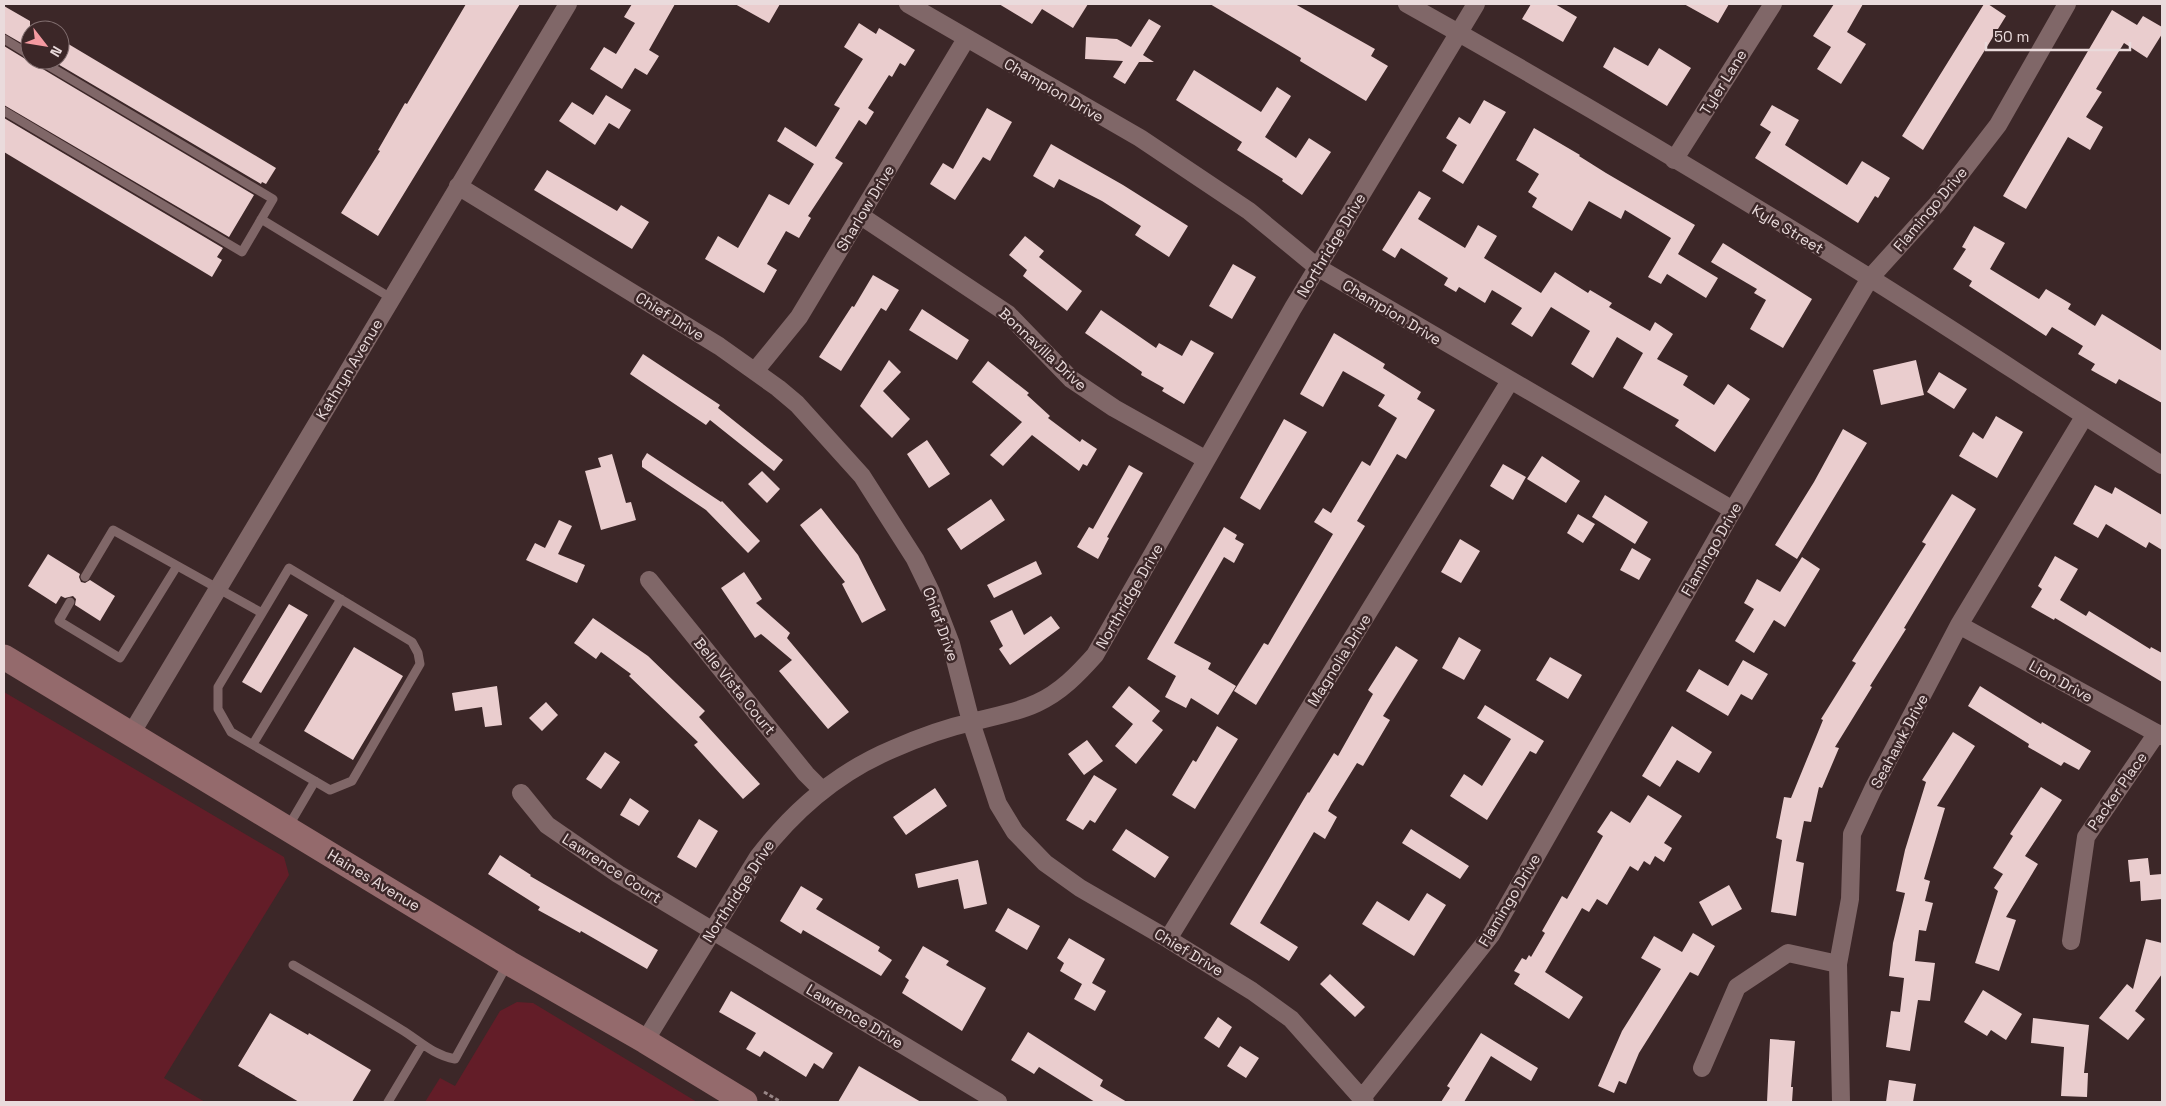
<svg xmlns="http://www.w3.org/2000/svg" width="2166" height="1106" font-family="'Space Grotesk',sans-serif">
  <style>
    .green { fill: #631d28 }
    .building { fill: #eacdce }
    .lines { fill: none; stroke-linecap: round; stroke-linejoin: round }
    .path { stroke: #988687; stroke-width: 3; stroke-dasharray: 4 2.5; stroke-linecap: butt }
    .service { stroke: #806768; stroke-width: 9 }
    .minor { stroke: #806768; stroke-width: 18 }
    .secondary { stroke: #946a6c; stroke-width: 25 }
    .labels { text-anchor: middle; dominant-baseline: central; stroke-width: 5; stroke-linejoin: round; paint-order: stroke }
    .street-label { font-size: 15px; fill: #eadbdc; stroke: #3c2728 }
  </style>
  <rect width="100%" height="100%" fill="#3c2728"/>
  <!-- green -->
  <path class="green" d="M4 692 284 857 289 875 164 1078 205 1102H4Z
    M517 1002 533 1003 697 1102H425L440 1078 455 1086 500 1011Z"/>
  <!-- building -->
  <path class="building" d="M466 4H520L378 236 341 213 380 151 378 150 405 103 407 104Z
    M632 4H675L649 50 659 56 647 75 635 68 622 89 590 69 604 47 616 54 635 23 624 17Z
    M735 4H780L769 23Z
    M999 4H1088L1073 28 1042 9 1032 24Z
    M1210 4H1295L1375 49 1371 56 1388 66 1366 101 1300 61 1301 58Z
    M1531 4H1555L1577 17 1563 42 1522 19Z
    M1684 4H1729L1718 23Z
    M1834 4H1863L1847 32 1866 44 1841 84 1817 69 1831 47 1813 36Z
    M1984 4H1988L2006 16 1923 150 1902 136Z
    M4 6 30 21V48L4 33Z
    M2112 10 2137 25 2143 16 2162 27V34L2147 58 2124 43 2096 89 2102 92 2086 117 2103 127 2090 150 2068 137 2026 209 2003 196Z
    M1149 19 1161 26 1143 55 1154 62H1139L1125 84 1113 77 1123 61 1085 59 1086 37 1117 39 1131 47Z
    M859 23 876 34 879 28 915 50 905 66 900 63 892 77 889 75 868 108 874 112 866 125 859 120 835 158 843 163 808 216 811 218 799 238 786 231 767 264 777 270 764 293 705 259 718 236 738 248 769 194 789 205 814 164 777 141 785 127 816 147 840 108 834 105 863 59 844 47Z
    M60 39 276 168 266 184 262 182 261 184 51 60H60Z
    M4 46 27 60H33L36 65 254 195 229 237 4 105Z
    M1614 47 1648 66 1659 48 1691 68 1667 106 1603 67Z
    M1194 70 1261 112 1277 87 1291 96 1265 137 1296 158 1309 138 1331 152 1302 195 1282 181 1283 179 1237 150 1242 142 1176 100Z
    M606 95 631 110 619 129 609 123 595 145 559 121 572 102 593 115Z
    M1484 100 1506 112 1463 184 1442 171 1457 145 1446 138 1459 117 1470 124Z
    M1772 105 1799 120 1785 145 1847 185 1862 161 1890 178 1878 198 1875 196 1858 223 1755 158 1771 132 1760 125Z
    M987 108 1012 122 990 161 983 157 955 200 930 184 943 163 953 169Z
    M4 118 223 248 217 257 222 260 212 277 4 152Z
    M1534 128 1580 155 1579 156 1606 173 1695 225 1678 254 1718 278 1706 298 1667 274 1661 284 1648 277 1671 238 1625 210 1621 219 1589 201 1572 231 1532 207 1537 198 1528 192 1539 174 1516 160Z
    M1051 144 1123 185 1188 226 1169 257 1135 235 1141 226 1102 201 1059 179 1054 188 1033 176Z
    M547 170 617 211 621 205 649 222 632 249 534 190Z
    M1419 191 1431 198 1418 219 1465 248 1478 225 1497 236 1484 258 1541 293 1555 272 1588 293 1590 290 1612 303 1609 307 1650 331 1655 322 1673 334 1657 359 1688 376 1683 385 1714 405 1728 384 1750 399 1715 452 1675 426 1679 420 1623 388 1643 353 1617 337 1593 378 1571 364 1590 331 1551 307 1532 337 1511 324 1522 308 1492 290 1485 303 1459 287 1456 292 1444 285 1448 278 1401 248 1395 258 1382 250Z
    M1974 226 2005 243 1990 269 2039 299 2046 289 2071 304 2068 309 2095 326 2102 314 2162 351V403L2119 379 2116 384 2091 370 2095 364 2078 354 2083 346 2052 327 2046 336 1969 286 1972 281 1953 269 1966 249 1962 247Z
    M1025 236 1044 251 1039 257 1082 291 1067 311 1023 276 1027 270 1009 255Z
    M1723 243 1812 299 1783 348 1750 329 1766 300 1754 293 1757 289 1711 262Z
    M1233 264 1256 277 1232 319 1209 306Z
    M873 275 899 290 886 311 881 308 841 371 819 357 852 306 854 307Z
    M922 309 969 340 957 360 909 330Z
    M1101 310 1156 348 1159 343 1182 356 1191 340 1214 353 1184 404 1162 391 1164 388 1141 375 1142 372 1085 333Z
    M1334 333 1385 364 1383 368 1421 392 1417 399 1435 410 1406 459 1397 454 1357 521 1365 526 1256 705 1234 691 1264 643 1268 645 1333 534 1314 522 1323 508 1331 513 1362 461 1370 466 1397 418 1378 406 1385 395 1343 371 1323 407 1300 394Z
    M643 354 720 405 718 408 783 460 774 471 710 420 706 425 630 374Z
    M889 360 901 372 883 391 910 419 892 438 860 406Z
    M1916 360 1924 395 1881 405 1873 370Z
    M988 361 1029 393 1027 395 1050 416 1048 418 1080 442 1082 439 1097 449 1087 466 1083 464 1079 471 1032 435 1003 466 990 455 1022 422 972 382Z
    M1939 372 1967 389 1954 409 1927 392Z
    M1996 416 2023 432 1997 478 1959 456 1973 432 1983 439Z
    M1284 419 1307 432 1260 510 1240 498Z
    M1843 429 1867 443 1797 559 1775 545 1814 482Z
    M927 440 950 474 929 488 907 454Z
    M647 453 721 502 722 501 760 541 748 553 706 510 642 467V461Z
    M612 454 626 503 631 502 636 520 601 530 585 471 601 467 598 458Z
    M1542 456 1580 481 1566 503 1527 479Z
    M1503 464 1526 477 1513 500 1490 486Z
    M1129 465 1143 473 1107 537 1109 538 1098 559 1077 547 1089 527 1093 529Z
    M762 471 780 489 767 503 748 484Z
    M2095 485 2112 494 2115 487 2162 515V550L2149 542 2146 548 2106 524 2098 538 2073 524Z
    M1952 494 1976 509 1904 628 1906 629 1870 686 1872 687 1835 747 1839 748 1822 788 1819 787 1811 822 1804 821 1796 861 1804 863 1796 916 1771 912 1782 840 1776 838 1784 797 1791 798 1823 720 1821 719 1856 663 1852 661 1926 544 1922 542Z
    M1605 495 1648 522 1635 544 1592 517Z
    M991 499 1005 520 961 550 947 529Z
    M821 508 858 555 886 610 862 623 842 584 845 582 800 525Z
    M1578 514 1595 524 1583 543 1567 533Z
    M559 520 572 526 558 554 585 565 577 583 526 560 535 543 545 548Z
    M1224 527 1237 535 1235 539 1244 544 1234 563 1224 557 1174 643 1211 663 1208 669 1236 686 1218 715 1191 698 1186 708 1165 697 1176 676 1147 659Z
    M1460 539 1480 551 1461 583 1441 572Z
    M1632 548 1651 559 1639 580 1620 570Z
    M48 554 80 574 79 577 81 582 85 583 90 580 115 596 100 621 75 605 76 599 73 596 65 598 61 596 56 604 28 586Z
    M2055 556 2078 569 2060 600 2086 616 2089 611 2150 649 2151 647 2162 653V682L2055 618 2054 620 2031 607 2042 589 2038 586Z
    M1802 557 1820 569 1785 627 1774 620 1754 653 1735 641 1754 609 1744 603 1757 579 1780 592Z
    M1036 561 1042 574 994 598 987 585Z
    M744 572 762 599 756 603 790 633 787 638 849 712 828 729 779 671 792 660 761 634 755 638 721 588Z
    M289 604 308 615 261 693 242 682Z
    M1012 610 1024 635 1051 616 1060 628 1010 665 999 649 1003 646 990 621Z
    M593 618 648 656 705 711 699 717 760 784 743 799 694 745 698 742 629 676 631 674 601 652 596 659 574 643Z
    M1459 637 1481 650 1464 680 1442 668Z
    M1396 646 1418 660 1383 716 1390 720 1363 766 1357 763 1331 805 1328 811 1337 817 1325 839 1314 832 1260 923 1298 947 1289 961 1230 924 1308 792 1309 793 1334 753 1338 756 1373 694 1368 690Z
    M354 647 403 676 353 760 304 731Z
    M1550 657 1582 675 1568 699 1536 680Z
    M1743 660 1768 674 1752 700 1741 694 1728 716 1686 691 1699 669 1728 686Z
    M497 686 502 725 485 727 482 707 455 711 452 693Z
    M1129 686 1160 711 1152 721 1163 730 1136 764 1115 746 1133 724 1112 707Z
    M1980 686 2041 724 2042 722 2091 751 2079 770 2064 762 2061 766 2028 747 2029 744 1968 706Z
    M546 702 558 715 542 731 529 718Z
    M1485 705 1544 741 1536 754 1530 751 1487 820 1450 796 1464 774 1482 786 1511 739 1477 718Z
    M1217 726 1238 739 1195 809 1172 795 1193 760 1196 762Z
    M1672 726 1712 752 1699 773 1677 760 1660 787 1642 776Z
    M1953 732 1975 746 1937 806 1945 808 1924 879 1930 881 1925 901 1933 903 1926 931 1919 930 1915 961 1935 963 1930 1001 1918 1000 1910 1051 1886 1047 1891 1011 1900 1012 1904 978 1889 976 1893 943 1905 893 1896 891 1905 850 1926 782 1922 780Z
    M1087 740 1103 761 1084 775 1068 754Z
    M605 752 620 762 601 789 586 779Z
    M1094 775 1117 789 1095 823 1090 820 1083 830 1066 820Z
    M2041 787 2062 800 2025 856 2038 864 2006 917 2016 920 1999 971 1975 963 1998 891 1994 888 2003 874 1993 868 2013 836 2010 834Z
    M935 788 947 806 906 835 893 817Z
    M1648 795 1682 816 1664 843 1672 848 1664 862 1655 856 1650 865 1644 861 1638 871 1630 866 1607 905 1597 899 1589 912 1582 908 1545 972 1583 997 1569 1019 1514 984 1520 974 1514 971 1522 958 1526 960 1529 955 1531 957 1545 933 1542 931 1562 896 1567 899 1603 836 1597 832 1611 811 1630 823Z
    M630 798 649 811 639 826 620 815Z
    M699 819 718 831 696 868 677 857Z
    M1126 829 1169 857 1155 878 1112 850Z
    M1411 829 1469 866 1460 879 1402 843Z
    M500 855 531 875 530 876 658 950 647 969 581 931 580 933 538 910 540 907 488 874Z
    M2148 858 2150 875 2162 874V899L2141 901 2140 881 2130 882 2128 860Z
    M978 860 987 904 964 909 958 879 918 888 915 874Z
    M1729 885 1742 909 1712 926 1699 902Z
    M801 886 823 899 816 909 880 947 878 951 892 960 881 976 803 930 801 934 780 921Z
    M1427 893 1446 905 1414 956 1362 924 1377 901 1409 921Z
    M1008 908 1040 926 1027 950 995 931Z
    M1693 933 1715 946 1698 976 1690 972 1639 1053 1626 1084 1619 1081 1614 1093 1598 1086 1622 1031 1661 969 1641 958 1654 936 1682 952Z
    M1069 938 1105 959 1092 983 1106 991 1095 1011 1074 999 1082 984 1060 971 1064 963 1057 958Z
    M2146 939 2162 943V974L2135 1011 2145 1019 2128 1040 2099 1018 2127 984 2133 989Z
    M923 946 949 961 946 965 986 988 962 1031 902 993 909 980 905 977Z
    M1330 974 1365 1007 1355 1017 1320 984Z
    M1983 990 2022 1014 2006 1040 1991 1030 1987 1036 1964 1022Z
    M731 991 833 1053 823 1069 814 1063 806 1077 764 1051 760 1057 746 1049 756 1033 719 1012Z
    M270 1013 308 1035 309 1033 371 1070 352 1102H299L238 1066Z
    M1218 1017 1232 1027 1219 1048 1204 1038Z
    M2033 1018 2089 1025 2084 1073H2088L2087 1097 2061 1096 2064 1047 2031 1043Z
    M1028 1032 1103 1080 1100 1086 1127 1102H1095L1039 1067 1034 1074 1011 1060Z
    M1481 1033 1538 1068 1531 1081 1491 1056 1464 1102H1441L1450 1088 1447 1086Z
    M1770 1039 1795 1041 1791 1087H1793L1792 1102H1767Z
    M1240 1046 1259 1058 1246 1078 1227 1066Z
    M859 1066 921 1102H838Z
    M1889 1080 1916 1084 1913 1102H1886Z"/>
  <g class="lines">
    <!-- path -->
    <path class="path" d="M764 1092 781 1102"/>
    <!-- service -->
    <path class="service" d="M4 39 30 55
      M4 111 242 252 273 199 39 60
      M261 219 391 298
      M289 568 412 642 418 653 420 664 352 781 330 790 231 732 218 709V687Z
      M85 577 113 530 262 613
      M70 602 59 621 120 658 177 566
      M253 744 341 599
      M288 827 315 781
      M293 965C329 986 366 1008 402 1030 420 1041 433 1055 455 1059L507 965
      M388 1102 422 1045"/>
    <!-- minor -->
    <path class="minor" d="M908 4 1140 138 1249 211 1317 267 1733 510
      M1407 4C1563 91 1718 183 1870 278 1968 339 2064 404 2162 465
      M1674 160 1773 4
      M458 186 719 346 778 388 797 404 862 476 915 559 931 592 951 644 971 722 998 804 1015 832 1045 863 1080 888 1168 939 1252 991 1291 1019 1365 1102
      M861 216 1008 314 1071 379 1114 408 1205 459
      M755 371 799 317 966 39
      M649 580 806 774 822 790
      M1959 625 2162 736
      M131 734 568 4
      M521 793 547 825 618 874 998 1102
      M1168 939 1510 381
      M2071 941 2086 837 2157 733
      M645 1041 758 857C794 810 838 772 893 749 918 738 945 728 972 722 994 716 1016 713 1037 703 1061 692 1078 674 1095 655L1293 308 1476 4
      M1702 1068 1737 987 1788 953 1838 964
      M1362 1098 1491 935 1733 510 1870 278 1937 204 1998 125 2067 4
      M1841 1102 1838 964 1850 899 1852 834 1873 789 1959 625 2084 417"/>
    <!-- secondary -->
    <path class="secondary" d="M4 657 509 963 645 1041 745 1102"/>
  </g>
  <g class="labels">
    <!-- street labels -->
    <g class="street-label">
      <text transform="translate(1723 82) rotate(-58)">Tyler Lane</text>
      <text transform="translate(1054 90) rotate(30)">Champion Drive</text>
      <text transform="translate(865 208) rotate(-59)">Sharlow Drive</text>
      <text transform="translate(1930 209) rotate(-50)">Flamingo Drive</text>
      <text transform="translate(1788 229) rotate(31)">Kyle Street</text>
      <text transform="translate(1331 245) rotate(-59)">Northridge Drive</text>
      <text transform="translate(1392 312) rotate(31)">Champion Drive</text>
      <text transform="translate(670 316) rotate(32)">Chief Drive</text>
      <text transform="translate(1043 349) rotate(43)">Bonnavilla Drive</text>
      <text transform="translate(349 369) rotate(-59)">Kathryn Avenue</text>
      <text transform="translate(1711 549) rotate(-60)">Flamingo Drive</text>
      <text transform="translate(1129 596) rotate(-60)">Northridge Drive</text>
      <text transform="translate(941 624) rotate(70)">Chief Drive</text>
      <text transform="translate(1339 660) rotate(-58)">Magnolia Drive</text>
      <text transform="translate(2061 681) rotate(29)">Lion Drive</text>
      <text transform="translate(735 686) rotate(51)">Belle Vista Court</text>
      <text transform="translate(1899 741) rotate(-62)">Seahawk Drive</text>
      <text transform="translate(2117 791) rotate(-55)">Packer Place</text>
      <text transform="translate(612 868) rotate(33)">Lawrence Court</text>
      <text transform="translate(374 880) rotate(31)">Haines Avenue</text>
      <text transform="translate(738 891) rotate(-57)">Northridge Drive</text>
      <text transform="translate(1509 900) rotate(-59)">Flamingo Drive</text>
      <text transform="translate(1189 952) rotate(31)">Chief Drive</text>
      <text transform="translate(855 1016) rotate(31)">Lawrence Drive</text>
    </g>
  </g>
  <!-- border -->
  <rect width="2166" height="1106" fill="none" stroke="#eadbdc" stroke-width="10"/>
  <!-- north arrow -->
  <g transform="translate(45 45) rotate(121)"><circle r="24" fill="#3c2728" stroke="#826f70"/>
  <path d="M0-4L9 19L0 12L-9 19Z" fill="#f49aa1"/>
  <text y="-8" font-size="14" font-weight="bold" text-anchor="middle" fill="#eadbdc">N</text>
  </g>
  <!-- scale -->
  <path d="M1986 42v8h144v-8" fill="none" stroke="#eadbdc" stroke-width="2.5"/>
  <text x="1994" y="42" font-size="15" fill="#eadbdc" stroke="#3c2728" stroke-width="4" paint-order="stroke">50 m</text>
</svg>
